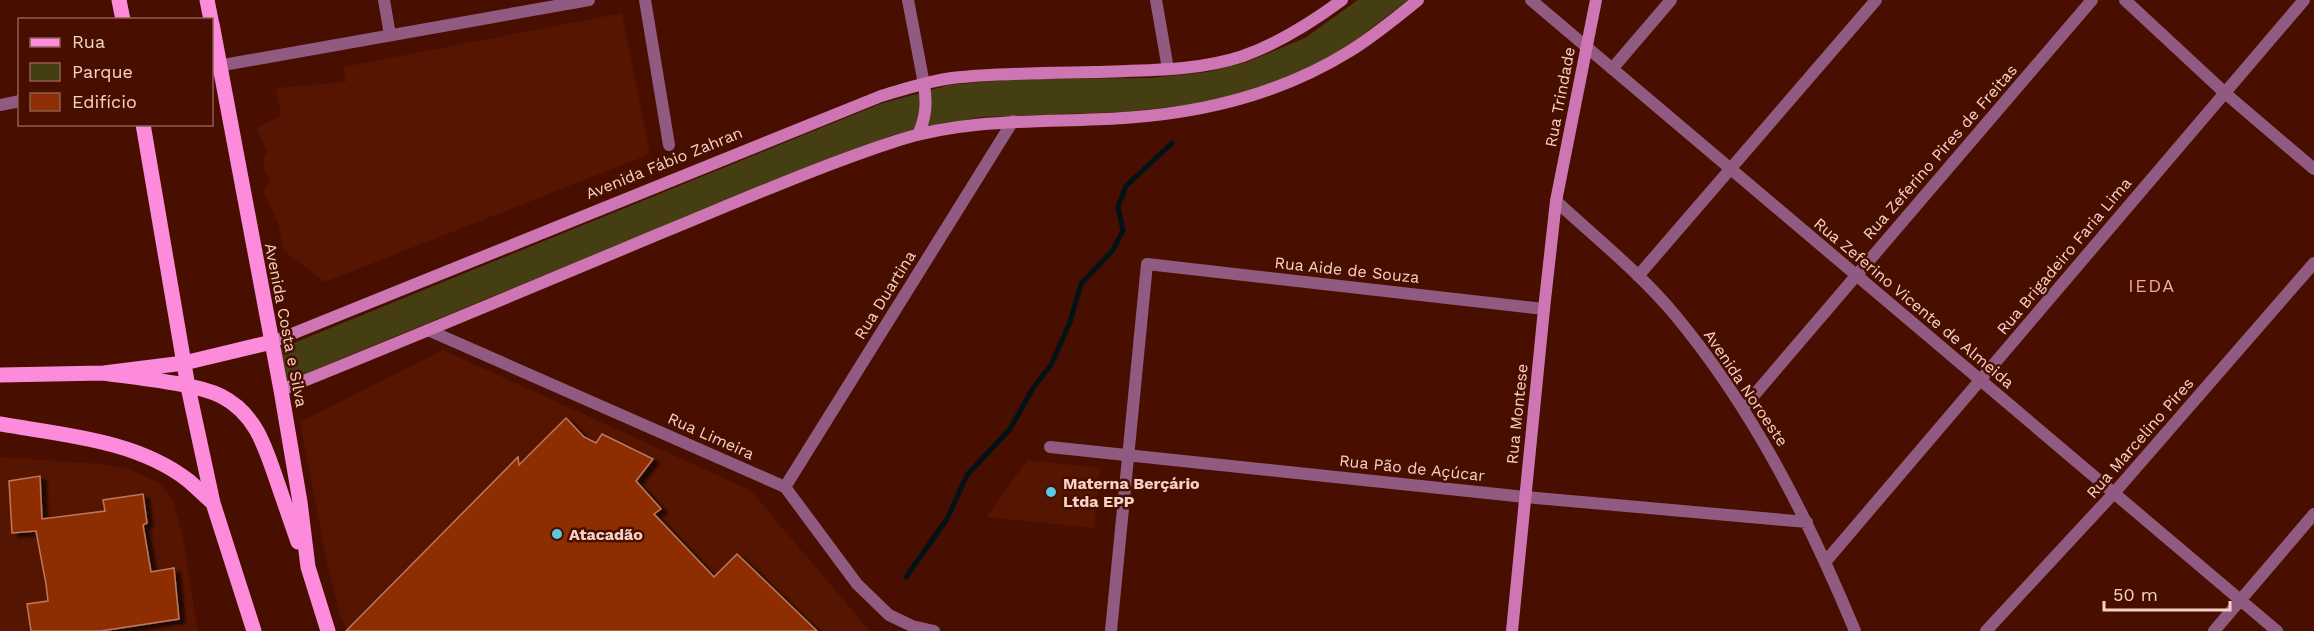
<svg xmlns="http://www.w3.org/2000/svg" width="2314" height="631" font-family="'Work Sans',sans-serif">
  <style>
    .built { fill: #551500 }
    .green { fill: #463e13 }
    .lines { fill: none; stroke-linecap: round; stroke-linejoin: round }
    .stream { stroke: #021217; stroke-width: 5 }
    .building { fill: #8e2f05; stroke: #bb7862; stroke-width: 1.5; filter: url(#shadow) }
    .street { stroke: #915a80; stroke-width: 12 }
    .secondary { stroke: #ce76b3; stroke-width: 12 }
    .primary { stroke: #fd8bdb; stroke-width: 15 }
    .poi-dot { fill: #5bc8e6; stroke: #480f00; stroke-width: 2 }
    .labels { text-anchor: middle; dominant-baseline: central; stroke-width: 5; stroke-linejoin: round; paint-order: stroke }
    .street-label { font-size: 16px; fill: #f7d1c5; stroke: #480f00 }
    .poi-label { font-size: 16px; font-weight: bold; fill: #f7d1c5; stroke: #480f00; text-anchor: start }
    .neighbourhood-label { font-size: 18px; letter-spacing: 1.5px; fill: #f1ab93; stroke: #480f00 }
  </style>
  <defs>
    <filter id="shadow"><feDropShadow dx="6" dy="4" stdDeviation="1.5" flood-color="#0009"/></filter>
  </defs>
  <rect width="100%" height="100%" fill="#480f00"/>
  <!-- built -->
  <path class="built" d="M622 13 650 154 325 282 283 250 278 223 263 191 271 181 265 172 263 158 267 152 257 128 281 116 276 88 346 82 343 67Z
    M443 350 750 490 870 631H348L340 615 328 568 300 422Z
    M0 457 102 464 131 470 159 483 173 500 183 538 198 631H0Z
    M1027 460 1100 468 1094 528 987 517Z"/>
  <!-- green -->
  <path class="green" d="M1358 0H1408L1348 46 1306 70 1270 86 1197 104 1124 112 981 117 896 134 795 172 285 382 279 349 880 104 949 85 1015 79 1151 78 1207 72 1247 62 1305 38Z"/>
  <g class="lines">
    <!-- stream -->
    <path class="stream" d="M906 577 947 519 967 475 1010 429 1033 388 1051 365 1070 322 1081 284 1113 250 1123 231 1118 207 1126 186 1172 143"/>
  </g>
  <!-- building -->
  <path class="building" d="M566 418 584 437 596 443 602 434 653 459 636 481 661 509 654 514 714 577 737 554 817 631H346L518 457 519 465Z
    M40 476 42 519 105 511 103 500 143 494 147 523 143 525 151 572 174 568 179 619 101 631H31L27 604 48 601 46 584 36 531 12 533 9 481Z"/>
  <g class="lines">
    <!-- street -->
    <path class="street" d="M384 0 390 35
      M645 0 669 145
      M908 0 924 84
      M1156 0 1168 69
      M1531 0 2277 631
      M2125 0 2225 93 2314 169
      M212 67 589 0
      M1612 69 1671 0
      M0 105 20 101
      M1556 201C1596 238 1640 273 1675 315 1753 409 1808 518 1855 631
      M1638 276 1876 0
      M428 330 785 487 857 584 889 615 912 626 934 631
      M1743 408 2092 0
      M1050 447 1525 497 1807 522
      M785 487 1013 121
      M1826 561 2304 0
      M1111 631 1147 264 1544 309
      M1986 631 2114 493 2314 263
      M2214 631 2314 514"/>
    <!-- secondary -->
    <path class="secondary" d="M918 135C926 117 927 104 924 84
      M272 342 881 96C905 89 928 81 952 78 999 73 1047 73 1094 72 1143 70 1195 72 1243 56 1279 43 1311 23 1342 0
      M281 390C406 340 530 288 654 236 735 203 816 167 899 140 972 117 1048 123 1124 118 1203 113 1281 94 1350 51 1374 36 1396 18 1418 0
      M1512 631 1544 309 1556 201 1596 0"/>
    <!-- primary -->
    <path class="primary" d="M119 0 123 20
      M207 0 211 20
      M212 24 281 390 300 502 308 567 328 631
      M143 124 188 387 213 503 254 631
      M104 373C136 378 194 383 221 396 259 415 267 454 280 490 286 507 292 525 298 542
      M0 375 104 373 184 363 272 342
      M0 424C63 435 137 440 189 481 197 488 205 496 213 503"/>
  </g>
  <!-- markers -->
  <g class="poi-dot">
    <circle cx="1051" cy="492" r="6"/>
    <circle cx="557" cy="534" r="6"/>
  </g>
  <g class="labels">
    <!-- street labels -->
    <g class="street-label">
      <text transform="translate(1560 97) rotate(-79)">Rua Trindade</text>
      <text transform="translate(1940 152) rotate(-49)">Rua Zeferino Pires de Freitas</text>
      <text transform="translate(664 163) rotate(-22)">Avenida Fábio Zahran</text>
      <text transform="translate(2064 256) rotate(-50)">Rua Brigadeiro Faria Lima</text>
      <text transform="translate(1347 270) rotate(6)">Rua Aide de Souza</text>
      <text transform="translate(885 295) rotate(-58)">Rua Duartina</text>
      <text transform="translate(1914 303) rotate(40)">Rua Zeferino Vicente de Almeida</text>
      <text transform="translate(286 325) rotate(79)">Avenida Costa e Silva</text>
      <text transform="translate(1746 388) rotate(56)">Avenida Noroeste</text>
      <text transform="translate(1517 414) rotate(-84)">Rua Montese</text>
      <text transform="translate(711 436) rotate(24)">Rua Limeira</text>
      <text transform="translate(2140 438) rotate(-49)">Rua Marcelino Pires</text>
      <text transform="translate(1412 468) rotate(6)">Rua Pão de Açúcar</text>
    </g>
    <!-- poi labels -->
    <g class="poi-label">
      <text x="1063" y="483">Materna Berçário<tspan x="1063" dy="18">Ltda EPP</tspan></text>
      <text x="569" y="534">Atacadão</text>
    </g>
    <!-- neighbourhood labels -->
    <g class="neighbourhood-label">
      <text x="2152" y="285">IEDA</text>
    </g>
  </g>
  <!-- legend -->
  <rect x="18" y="18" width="195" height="108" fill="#480f00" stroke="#8e5d4f" stroke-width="1.5"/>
  <rect x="30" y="38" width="30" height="9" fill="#fd8bdb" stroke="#8e5d4f" stroke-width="1.5"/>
  <text x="72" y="48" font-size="18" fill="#f7d1c5">Rua</text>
  <rect x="30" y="63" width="30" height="18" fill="#463e13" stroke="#8e5d4f" stroke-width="1.5"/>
  <text x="72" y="78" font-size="18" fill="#f7d1c5">Parque</text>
  <rect x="30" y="93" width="30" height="18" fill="#8e2f05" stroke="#8e5d4f" stroke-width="1.5"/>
  <text x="72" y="108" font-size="18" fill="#f7d1c5">Edifício</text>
  <!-- scale -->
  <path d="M2104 601v9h126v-9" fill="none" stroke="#f7d1c5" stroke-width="3"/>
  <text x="2113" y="601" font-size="18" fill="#f7d1c5" stroke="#480f00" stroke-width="4.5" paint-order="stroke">50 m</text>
</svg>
